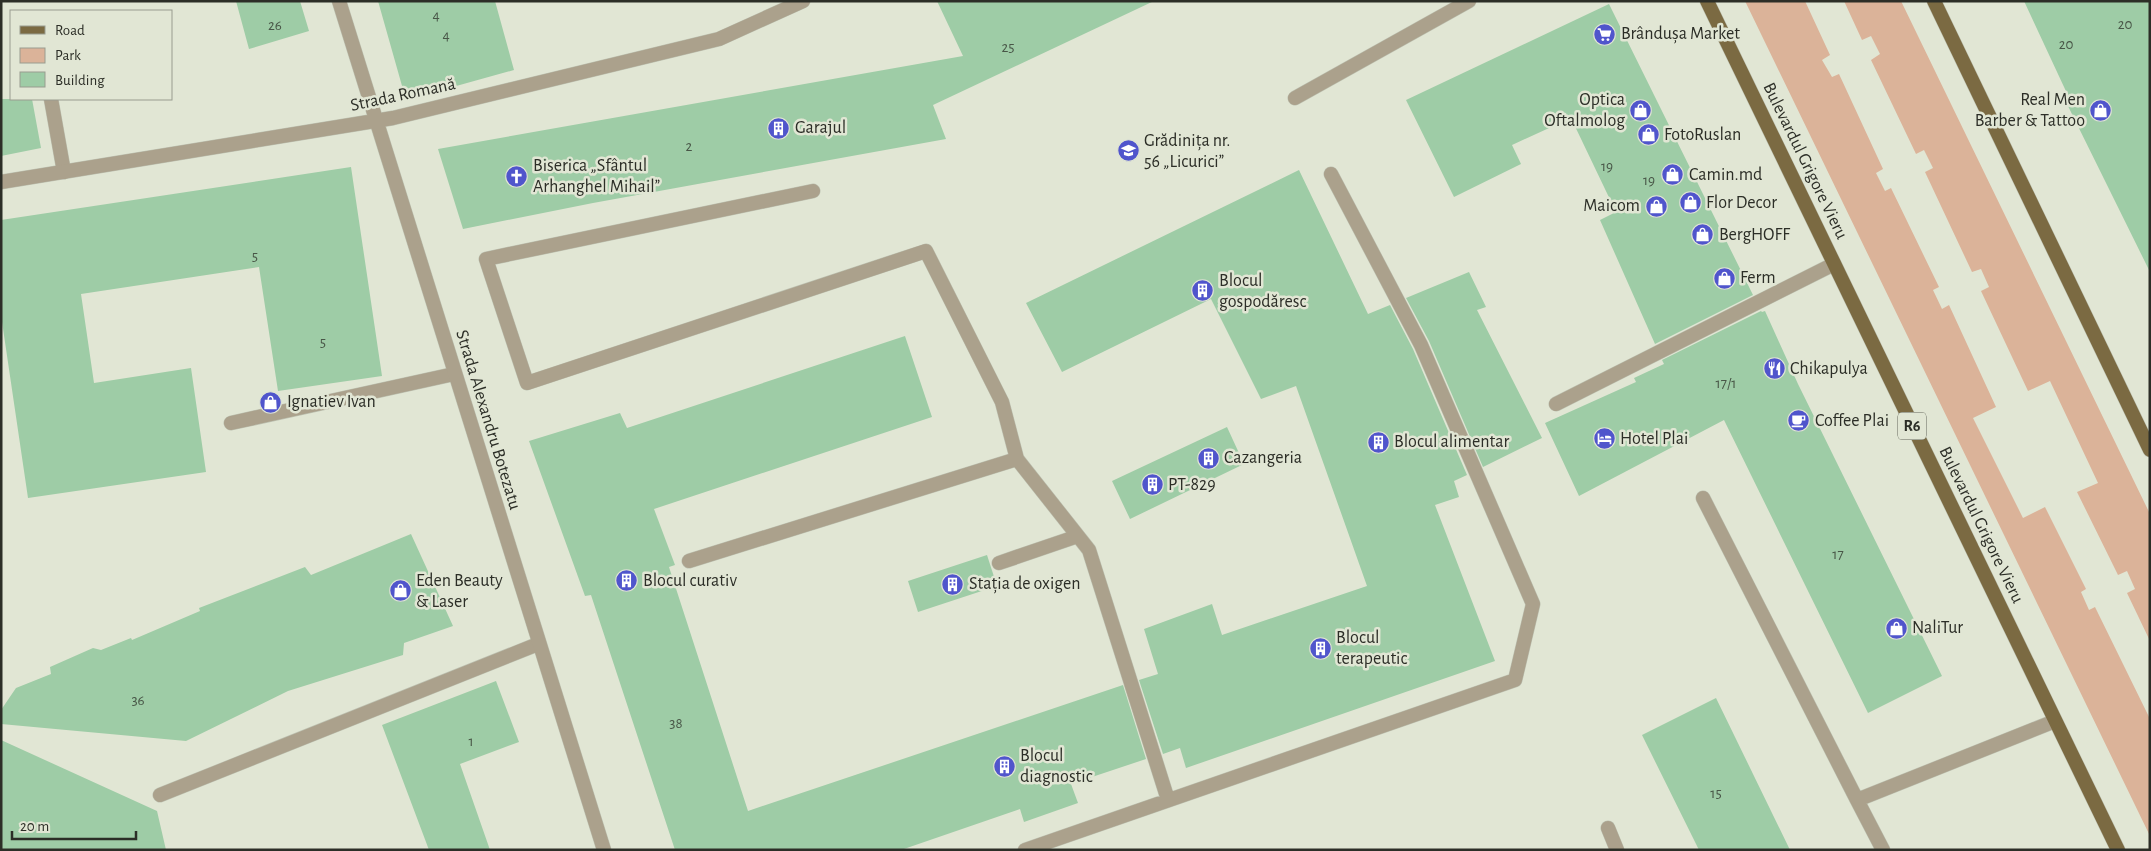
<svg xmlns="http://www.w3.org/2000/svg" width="2151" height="851" font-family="'Alegreya Sans',sans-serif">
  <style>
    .green { fill: #dbb399 }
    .building { fill: #9ecca6 }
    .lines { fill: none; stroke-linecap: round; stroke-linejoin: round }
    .service-casing { stroke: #bdc1b1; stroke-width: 15 }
    .minor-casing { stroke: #bdc1b1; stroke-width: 15 }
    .primary-casing { stroke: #bdc1b1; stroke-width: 15 }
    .service { stroke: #aba18c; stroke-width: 14 }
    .minor { stroke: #aba18c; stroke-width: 14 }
    .primary { stroke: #7b6a42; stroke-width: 14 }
    .labels { text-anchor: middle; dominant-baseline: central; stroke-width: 5; stroke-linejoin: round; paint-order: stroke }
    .number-label { font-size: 15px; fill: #485647 }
    .shield { fill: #e1e6d4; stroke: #62655b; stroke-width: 1 }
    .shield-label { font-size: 16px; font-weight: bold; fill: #2c2e27 }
    .poi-label { font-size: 18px; fill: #2c2e27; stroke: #e1e6d4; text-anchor: start }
    .street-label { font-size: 18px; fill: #2c2e27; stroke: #e1e6d4 }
  </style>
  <rect width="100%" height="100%" fill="#e1e6d4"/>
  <!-- green -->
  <path class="green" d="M1745 1H1805L1830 55 1822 60 1832 77 1839 74 1883 169 1876 173 1885 191 1891 188 1939 287 1933 290 1942 309 1949 305 1996 407 1973 418 2023 518 2045 507 2086 589 2081 592 2089 610 2095 607 2150 719V836Z
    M1844 1H1901L2150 514V641L2127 593 2135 589 2127 571 2118 575 2077 492 2098 483 2050 381 2028 391 1981 291 1989 287 1981 269 1972 272 1925 172 1933 168 1924 150 1916 154 1871 60 1880 54 1871 36 1862 40Z"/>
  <!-- building -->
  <path class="building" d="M236 1H300L309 31 249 49Z
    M378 1H495L514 70 406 100Z
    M937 1H1154L933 105 946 139 593 203 463 229 438 149 963 56Z
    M2024 1H2150V272L2067 104 2071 102Z
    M1609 4 1753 295 1655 344 1600 220 1616 212 1571 118 1512 145 1521 164 1454 197 1406 100Z
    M1 99H32L41 148 1 156Z
    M351 167 382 376 278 391 259 267 81 294 94 383 191 368 206 472 28 498 1 315V220Z
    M1299 170 1368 314 1390 305 1413 349 1467 475 1454 481 1459 497 1435 505 1495 661 1186 768 1180 748 1163 754 1139 680 1158 674 1144 629 1212 604 1222 635 1367 586 1296 386 1261 399 1211 299 1062 372 1026 303Z
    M1469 272 1486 307 1477 310 1542 438 1483 467 1429 341 1406 298Z
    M1761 311 1762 312 1765 311 1798 384 1942 676 1868 713 1724 420 1579 496 1545 423 1636 382 1634 378 1664 364 1662 360Z
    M905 336 932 417 654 509 675 565 669 567 748 811 1123 685 1146 759 1071 784 1078 803 1024 822 1020 809 901 850H675L591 595 585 596 529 441 620 413 627 428Z
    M1227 427 1244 464 1130 519 1112 481Z
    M411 534 453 626 404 643 403 655 288 691 186 741 1 724V710L16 688 51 674 50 667 93 648 101 650 131 638 132 640 200 611 199 608 305 567 311 575Z
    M987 555 997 586 918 612 908 581Z
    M496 681 519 742 460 764 490 850H429L382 725Z
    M1716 698 1790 850H1699L1642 735Z
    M1 740 157 811 166 850H1Z"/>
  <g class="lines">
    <defs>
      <path id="service" d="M1295 98 1469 1
        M51 99 64 172
        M813 191 486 259 527 383 926 251 1002 402 1017 459 1089 550 1168 800
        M1556 404 1834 264
        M231 423 454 374
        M1703 498 1857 800 2055 721
        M689 561 1017 459
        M999 563 1078 536
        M160 795 538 644
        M1857 800 1883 850
        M1608 828 1617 850
        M1025 850 1515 680 1533 604 1421 345 1331 174"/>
      <path id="minor" d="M339 1 604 850
        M1 182 393 118 719 39 803 1"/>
      <path id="primary" d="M1707 1 2118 850
        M1934 1 2150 450"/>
    </defs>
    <!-- service casing -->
    <use href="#service" class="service-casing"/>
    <!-- minor casing -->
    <use href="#minor" class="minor-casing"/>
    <!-- primary casing -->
    <use href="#primary" class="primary-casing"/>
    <!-- service -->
    <use href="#service" class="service"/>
    <!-- minor -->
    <use href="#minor" class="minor"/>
    <!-- primary -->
    <use href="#primary" class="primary"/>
  </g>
  <!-- icons -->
  <defs>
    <symbol id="supermarket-disc" viewBox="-11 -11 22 22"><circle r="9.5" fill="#5055cc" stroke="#e1e6d4"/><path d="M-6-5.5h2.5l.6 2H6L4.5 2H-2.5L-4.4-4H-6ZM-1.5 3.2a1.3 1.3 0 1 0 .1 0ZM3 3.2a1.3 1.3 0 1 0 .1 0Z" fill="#fff"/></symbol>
    <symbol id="shop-disc" viewBox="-11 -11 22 22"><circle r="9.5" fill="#5055cc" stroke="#e1e6d4"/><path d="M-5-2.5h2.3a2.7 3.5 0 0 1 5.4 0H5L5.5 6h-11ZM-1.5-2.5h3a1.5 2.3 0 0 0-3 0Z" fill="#fff"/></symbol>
    <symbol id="building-disc" viewBox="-11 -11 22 22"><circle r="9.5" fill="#5055cc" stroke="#e1e6d4"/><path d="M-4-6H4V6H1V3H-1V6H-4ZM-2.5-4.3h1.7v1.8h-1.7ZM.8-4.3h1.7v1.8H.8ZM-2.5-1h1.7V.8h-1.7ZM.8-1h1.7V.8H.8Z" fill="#fff"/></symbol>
    <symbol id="school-disc" viewBox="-11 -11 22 22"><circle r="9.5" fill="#5055cc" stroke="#e1e6d4"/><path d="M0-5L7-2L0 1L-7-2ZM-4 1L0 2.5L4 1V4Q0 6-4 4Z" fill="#fff"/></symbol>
    <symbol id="church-disc" viewBox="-11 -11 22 22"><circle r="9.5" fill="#5055cc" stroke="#e1e6d4"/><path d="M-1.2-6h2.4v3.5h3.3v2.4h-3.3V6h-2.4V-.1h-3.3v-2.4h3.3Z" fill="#fff"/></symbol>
    <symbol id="restaurant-disc" viewBox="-11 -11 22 22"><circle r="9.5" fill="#5055cc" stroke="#e1e6d4"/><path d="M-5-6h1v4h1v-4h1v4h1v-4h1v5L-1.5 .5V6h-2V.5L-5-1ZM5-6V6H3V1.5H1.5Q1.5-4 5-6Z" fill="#fff"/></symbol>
    <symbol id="cafe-disc" viewBox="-11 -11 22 22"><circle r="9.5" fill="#5055cc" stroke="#e1e6d4"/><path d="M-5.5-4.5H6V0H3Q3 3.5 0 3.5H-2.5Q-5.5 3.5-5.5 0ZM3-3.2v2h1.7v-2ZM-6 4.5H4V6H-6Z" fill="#fff"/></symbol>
    <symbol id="hotel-disc" viewBox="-11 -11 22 22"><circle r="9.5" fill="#5055cc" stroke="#e1e6d4"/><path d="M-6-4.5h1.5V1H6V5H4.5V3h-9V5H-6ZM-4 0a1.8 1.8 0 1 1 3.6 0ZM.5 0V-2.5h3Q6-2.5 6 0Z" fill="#fff"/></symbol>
  </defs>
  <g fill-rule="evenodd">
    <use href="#supermarket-disc" x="1592" y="22" width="25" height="25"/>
    <use href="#shop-disc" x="1628" y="98" width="25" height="25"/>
    <use href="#shop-disc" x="2088" y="98" width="25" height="25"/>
    <use href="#building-disc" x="766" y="116" width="25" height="25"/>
    <use href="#shop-disc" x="1636" y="122" width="25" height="25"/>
    <use href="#school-disc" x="1116" y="138" width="25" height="25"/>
    <use href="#shop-disc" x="1660" y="162" width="25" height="25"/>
    <use href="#church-disc" x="504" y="164" width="25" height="25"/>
    <use href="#shop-disc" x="1678" y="190" width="25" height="25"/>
    <use href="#shop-disc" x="1644" y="194" width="25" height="25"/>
    <use href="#shop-disc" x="1690" y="222" width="25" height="25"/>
    <use href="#shop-disc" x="1712" y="266" width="25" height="25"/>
    <use href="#building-disc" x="1190" y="278" width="25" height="25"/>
    <use href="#restaurant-disc" x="1762" y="356" width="25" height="25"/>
    <use href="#shop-disc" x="258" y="390" width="25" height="25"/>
    <use href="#cafe-disc" x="1786" y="408" width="25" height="25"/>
    <use href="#hotel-disc" x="1592" y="426" width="25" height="25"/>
    <use href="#building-disc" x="1366" y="430" width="25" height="25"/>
    <use href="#building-disc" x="1196" y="446" width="25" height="25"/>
    <use href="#building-disc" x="1140" y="472" width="25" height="25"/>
    <use href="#building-disc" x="614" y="568" width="25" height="25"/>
    <use href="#building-disc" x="940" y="572" width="25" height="25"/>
    <use href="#shop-disc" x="388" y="578" width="25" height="25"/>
    <use href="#shop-disc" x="1884" y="616" width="25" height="25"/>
    <use href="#building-disc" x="1308" y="636" width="25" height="25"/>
    <use href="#building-disc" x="992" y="754" width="25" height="25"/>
  </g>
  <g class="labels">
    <!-- number labels -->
    <g class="number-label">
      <text x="436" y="15">4</text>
      <text x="2125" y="24">20</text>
      <text x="275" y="25">26</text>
      <text x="446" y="35">4</text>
      <text x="2066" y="44">20</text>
      <text x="1008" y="47">25</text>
      <text x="689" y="146">2</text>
      <text x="1607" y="166">19</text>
      <text x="1649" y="180">19</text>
      <text x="255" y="256">5</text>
      <text x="323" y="342">5</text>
      <text x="1726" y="383">17/1</text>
      <text x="1838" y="554">17</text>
      <text x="138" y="700">36</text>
      <text x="676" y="723">38</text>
      <text x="471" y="741">1</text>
      <text x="1716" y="793">15</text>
    </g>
    <!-- shield labels -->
    <rect class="shield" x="1898" y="412.5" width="28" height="27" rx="4"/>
    <g class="shield-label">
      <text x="1912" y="426">R6</text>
    </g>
    <!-- poi labels -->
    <g class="poi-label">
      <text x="1621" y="34">Brândușa Market</text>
      <text x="1625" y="100" text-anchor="end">Optica<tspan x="1625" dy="21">Oftalmolog</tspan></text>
      <text x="2085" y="100" text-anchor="end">Real Men<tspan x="2085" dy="21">Barber &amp; Tattoo</tspan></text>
      <text x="795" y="128">Garajul</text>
      <text x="1664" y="135">FotoRuslan</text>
      <text x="1144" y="141">Grădinița nr.<tspan x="1144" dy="21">56 „Licurici”</tspan></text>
      <text x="533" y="166">Biserica „Sfântul<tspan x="533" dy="21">Arhanghel Mihail”</tspan></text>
      <text x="1689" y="175">Camin.md</text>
      <text x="1706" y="203">Flor Decor</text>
      <text x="1640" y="206" text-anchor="end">Maicom</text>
      <text x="1719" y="235">BergHOFF</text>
      <text x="1740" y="278">Ferm</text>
      <text x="1219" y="281">Blocul<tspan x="1219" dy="21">gospodăresc</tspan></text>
      <text x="1790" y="369">Chikapulya</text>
      <text x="287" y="402">Ignatiev Ivan</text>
      <text x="1815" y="421">Coffee Plai</text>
      <text x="1620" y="439">Hotel Plai</text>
      <text x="1394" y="442">Blocul alimentar</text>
      <text x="1224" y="458">Cazangeria</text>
      <text x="1168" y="485">PT-829</text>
      <text x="416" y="581">Eden Beauty<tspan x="416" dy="21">&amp; Laser</tspan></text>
      <text x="643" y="581">Blocul curativ</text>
      <text x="969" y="584">Stația de oxigen</text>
      <text x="1912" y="628">NaliTur</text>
      <text x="1336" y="638">Blocul<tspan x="1336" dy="21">terapeutic</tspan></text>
      <text x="1020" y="756">Blocul<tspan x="1020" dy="21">diagnostic</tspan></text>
    </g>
    <!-- street labels -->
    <g class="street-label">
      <text transform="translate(403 95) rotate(-12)">Strada Romană</text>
      <text transform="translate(1805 161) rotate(64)">Bulevardul Grigore Vieru</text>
      <text transform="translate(488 420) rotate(73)">Strada Alexandru Botezatu</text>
      <text transform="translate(1981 525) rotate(64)">Bulevardul Grigore Vieru</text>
    </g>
  </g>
  <!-- border -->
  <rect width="2151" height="851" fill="none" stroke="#2c2e27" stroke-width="5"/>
  <!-- legend -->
  <rect x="10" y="10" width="162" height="90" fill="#e1e6d4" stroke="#999c8f"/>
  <rect x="20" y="26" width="25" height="8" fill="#7b6a42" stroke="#999c8f"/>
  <text x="55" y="35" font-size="15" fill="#2c2e27">Road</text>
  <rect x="20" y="48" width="25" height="15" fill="#dbb399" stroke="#999c8f"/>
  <text x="55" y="60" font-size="15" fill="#2c2e27">Park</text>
  <rect x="20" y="72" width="25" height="15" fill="#9ecca6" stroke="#999c8f"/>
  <text x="55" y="85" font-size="15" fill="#2c2e27">Building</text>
  <!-- scale -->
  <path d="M12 831v8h124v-8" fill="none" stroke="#2c2e27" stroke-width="2.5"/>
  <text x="20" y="831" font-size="15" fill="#2c2e27" stroke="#e1e6d4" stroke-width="4" paint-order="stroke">20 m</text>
</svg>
